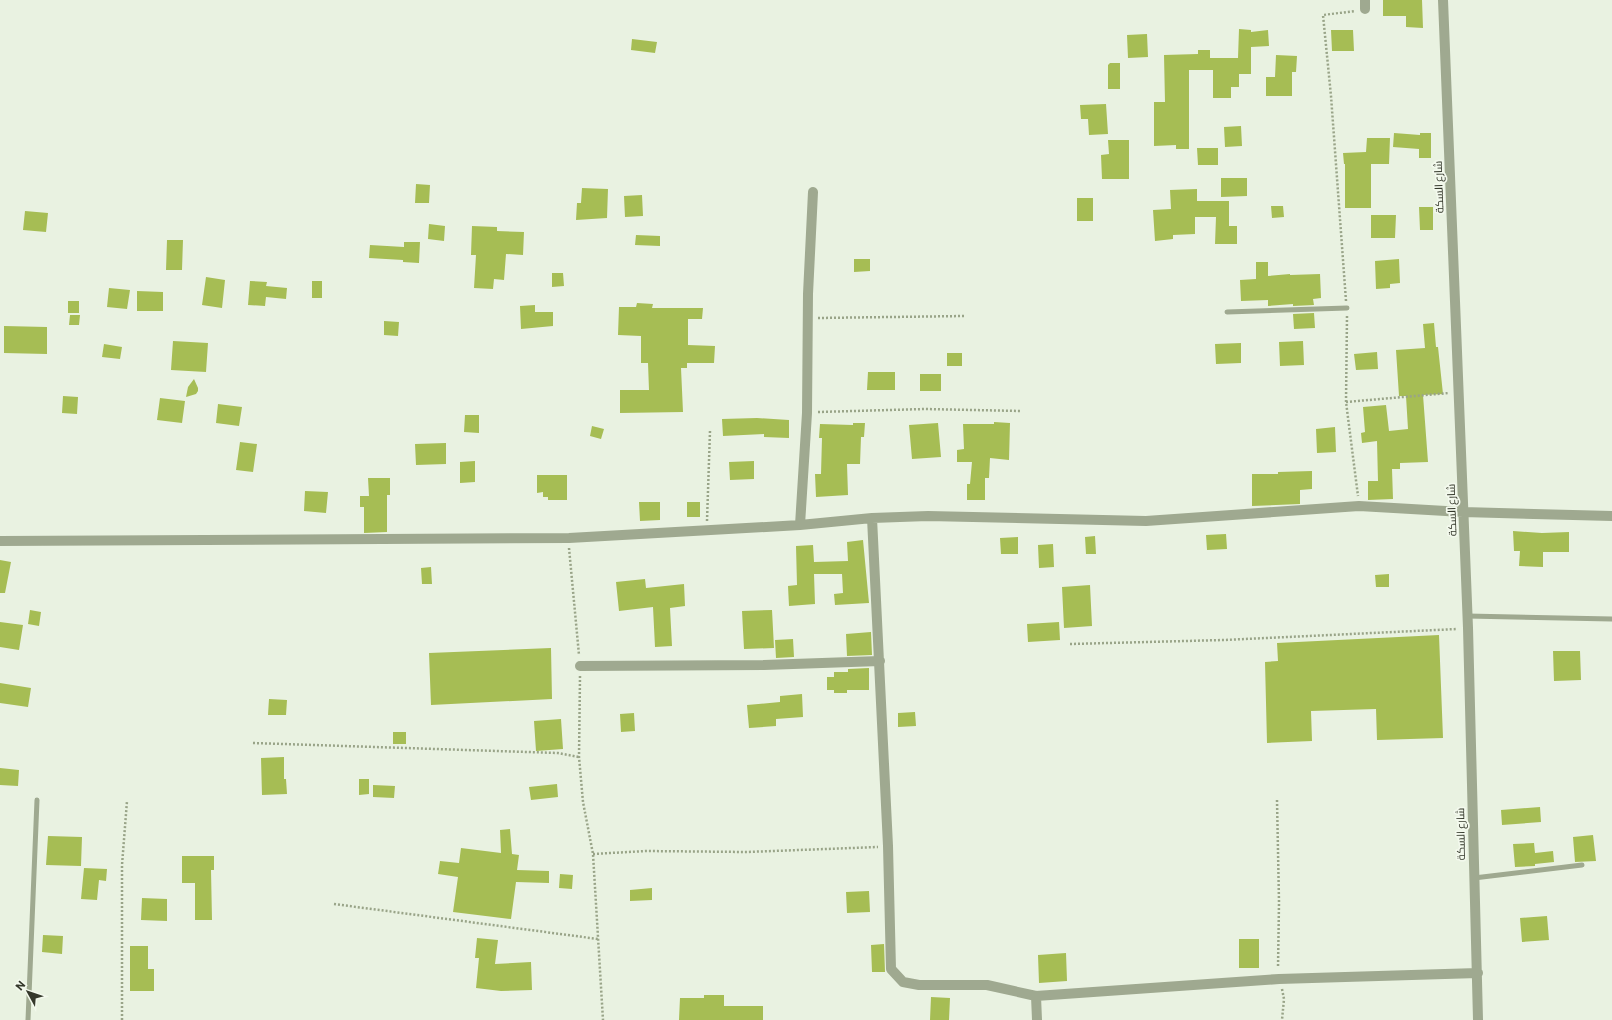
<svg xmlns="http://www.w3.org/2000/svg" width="1612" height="1020" font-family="Commissioner,Cairo,sans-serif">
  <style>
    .building { fill: #a6bd54 }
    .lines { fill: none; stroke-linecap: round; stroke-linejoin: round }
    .path { stroke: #99a488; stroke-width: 2.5; stroke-dasharray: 2 2; stroke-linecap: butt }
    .lane { stroke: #9fa990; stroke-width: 5 }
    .street { stroke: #9fa990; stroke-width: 10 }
    .labels { text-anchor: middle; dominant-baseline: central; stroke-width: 3.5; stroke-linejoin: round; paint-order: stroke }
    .street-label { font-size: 11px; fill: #34382b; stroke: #f3f9ed }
  </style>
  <rect width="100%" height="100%" fill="#e9f2e1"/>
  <!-- building -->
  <path class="building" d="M1383 0H1422L1423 28 1406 27V16H1383Z
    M1239 29 1251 30V32L1268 30 1269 46 1251 47V74H1239V87H1231V98H1213V70H1189V149H1176V145L1154 146V102H1165L1164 55 1198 54V50H1210V58H1238Z
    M1331 30H1353L1354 51H1332Z
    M1147 34 1148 57 1128 58 1127 35Z
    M632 39 657 42 655 53 631 50Z
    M1276 55 1297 56 1296 72H1292V96H1266V77H1275Z
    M1110 63H1120V89H1108V65Z
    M1106 104 1108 134 1089 135 1088 119H1081L1080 105Z
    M1241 126 1242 146 1225 147 1224 127Z
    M1394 133 1420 135V133H1431V158H1419V149L1393 147Z
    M1367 138H1390L1389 164H1371V208H1345V164H1344L1343 153 1366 152Z
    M1108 140H1129V179H1102L1101 155 1109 154Z
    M1197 148H1218V165H1198Z
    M1221 178H1247V196L1221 197Z
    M416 184 430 185 429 203H415Z
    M582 188 608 189 607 218 576 220 577 203H581Z
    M1197 189V201H1229V226H1237V244H1215L1216 217H1195V234L1173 235V239L1155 241 1153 210 1171 209 1170 190Z
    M642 195 643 216 625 217 624 196Z
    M1077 198H1093V221H1077Z
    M1271 206H1283L1284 217 1272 218Z
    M1419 207H1433V230H1420Z
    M25 211 48 213 46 232 23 230Z
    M1371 215H1396L1395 238H1371Z
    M429 224 445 226 444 241 428 239Z
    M472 226 497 227V231L524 232 523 255 506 254 504 280 494 279 493 289 474 288 476 255H471Z
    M636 235 660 236V246L635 245Z
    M167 240H183L182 270H166Z
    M404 242H420L419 263 403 262V260L369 258 370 245 404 247Z
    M854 259H870V271L854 272Z
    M1399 259 1400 283 1390 284V288L1376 289 1375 261Z
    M1256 262H1268V276L1290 274V275L1320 274 1321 298 1313 299 1314 305 1293 306V304L1268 306V300L1241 301 1240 280 1256 279Z
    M552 273H563L564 286 552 287Z
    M206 277 225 280 222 308 202 305Z
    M250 281 267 282 266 286 287 288 286 299 266 297 265 306 248 305Z
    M312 281H322V298H312Z
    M109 288 130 290 127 309 107 307Z
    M137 291 163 292V311H137Z
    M68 301H79V313H68Z
    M637 303 653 304 652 308H703L702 319H688V345L715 346 714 363H687V368H681L683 412 620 413V390H649L648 363H641V336L618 335 619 307H636Z
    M535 305V312H553V326L521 329 520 306Z
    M1314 313 1315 328 1294 329 1293 314Z
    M70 315H80L79 325H69Z
    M384 321 399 322 398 336 384 335Z
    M1434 323 1436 347H1438L1443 394 1423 395 1428 462 1400 463V469H1392L1393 499 1368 500V481H1378L1377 441 1362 443 1361 433 1365 432 1363 407 1386 405 1389 431 1408 429 1406 396H1399L1396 350 1425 348 1423 324Z
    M4 326 47 327V354L4 353Z
    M173 341 208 343 206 372 171 370Z
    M1303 341 1304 365 1280 366 1279 342Z
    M1241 343V363L1216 364 1215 344Z
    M104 344 122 347 120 359 102 357Z
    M1377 352 1378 369 1356 370 1354 354Z
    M947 353H962V366H947Z
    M868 372H895V390H867Z
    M920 374H941V391H920Z
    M194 379 198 388V391L196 394 186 397 188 387Z
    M63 396 78 397 77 414 62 413Z
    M160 398 185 401 182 423 157 420Z
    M218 404 242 407 239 426 216 423Z
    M465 415H479V433L464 432Z
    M757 418 789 420V438L764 437V434L723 436 722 419Z
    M994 422 1010 423 1009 460 990 458 989 478H985V500H967V484H970L972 462H957V450L964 449 963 424H994Z
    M853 423H865L864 437H861L860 464H847L848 495 816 497 815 474H821L822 438H819L820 424 853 425Z
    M938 423 941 457 912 459 909 425Z
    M592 426 604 429 601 439 590 436Z
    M1335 427 1336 452 1317 453 1316 429Z
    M240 442 257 444 253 472 236 470Z
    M446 443V464L416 465 415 444Z
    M475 461V482L460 483V462Z
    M754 461V479L730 480 729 462Z
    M1312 471V489L1300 490V504L1252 506V474H1278V472Z
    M537 475H567V500H548V497H543V492L537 493Z
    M368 478H390V495H387V532L364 533V507H360V496H369Z
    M305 491 328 492 326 513 304 511Z
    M639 502H660V520L640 521Z
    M687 502H700V517H687Z
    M1513 531 1542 533 1569 532V552H1543V567L1519 566 1520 551H1514Z
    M1226 534 1227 549 1207 550 1206 535Z
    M1095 536 1096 554H1086L1085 537Z
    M1018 537V554H1001L1000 538Z
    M863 540 869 603 835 605 834 594 843 593 842 574H814L815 604 789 606 788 586 797 585 796 546 813 545 814 562 848 561 847 542Z
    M1053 544 1054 567 1039 568 1038 545Z
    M0 560 11 562 5 593H0Z
    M431 567 432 584H422L421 568Z
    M1389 574V587H1376L1375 575Z
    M645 579 646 588 684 584 685 606 670 608 672 646 655 647 653 607 619 611 616 582Z
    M1090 585 1092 626 1064 628 1062 587Z
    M30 610 41 612 39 626 28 624Z
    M772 610 774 648 744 649 742 611Z
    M0 622 23 625 19 650 0 647Z
    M1059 622 1060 640 1028 642 1027 624Z
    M871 632 872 655 847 656 846 634Z
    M1439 635 1443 738 1377 740 1376 709 1311 711 1312 741 1267 743 1265 662 1278 661 1277 643Z
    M793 639 794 657 776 658 775 640Z
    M551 648 552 699 431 705 429 653Z
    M1553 651H1580L1581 680 1554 681Z
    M869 668V690H847V693H834V690H827V677H834V672H848V669Z
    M0 683 31 688 28 707 0 703Z
    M802 694 803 717 776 719V726L749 728 747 705 780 702V696Z
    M269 699 287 700 286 715H268Z
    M915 712 916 726 898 727V713Z
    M634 713 635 731 621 732 620 714Z
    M561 719 563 749 536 751 534 721Z
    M393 732H406V744H393Z
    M284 757V779H286L287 794 262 795 261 758Z
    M0 768 19 770 18 786 0 785Z
    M359 779H369V794L359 795Z
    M557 784 558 797 531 800 529 787Z
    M373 785 395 786 394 798 373 797Z
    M1540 807 1541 822 1502 825 1501 810Z
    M510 829 512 854 519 855 517 870 549 871V883L516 882 511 919 453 912 458 877 438 874 440 861 459 863 461 848 501 853 500 830Z
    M1593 835 1596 861 1575 862 1573 837Z
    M48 836 82 837 81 866 46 865Z
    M1534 843 1535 853 1553 851 1554 862 1535 864V866L1515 867 1513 844Z
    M182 856H214V870H211L212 920H195V883H182Z
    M84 868 107 869 106 881 99 880 97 900 81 899Z
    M560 874 573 875 572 889 559 888Z
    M652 888V900L630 901V890Z
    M869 891 870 912 847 913 846 892Z
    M142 898 167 899V921L141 920Z
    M1547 916 1549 940 1522 942 1520 918Z
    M43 935 63 936 62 954 42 952Z
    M477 938 498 940 495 964 531 962 532 990 501 991 476 988 479 958H475Z
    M1239 939H1259V968H1239Z
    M884 944 885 972H872L871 945Z
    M130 946H148V969H154V991H130Z
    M1066 953 1067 981 1039 983 1038 955Z
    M704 995H724V1006H763V1020H679L680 998H704Z
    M931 997 950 998 949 1020H930Z"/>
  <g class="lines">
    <!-- path -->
    <path class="path" d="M1346 301 1331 96 1323 15 1355 11
      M1347 316 1346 402 1358 496
      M818 318 964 316
      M1346 402 1449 393
      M818 412 925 409 1020 411
      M707 521 710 431
      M569 548 579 655
      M1070 644 1224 640 1457 629
      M580 676 579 757 583 802 593 854 603 1020
      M253 743 558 753 579 757
      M1277 800 1279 902 1278 968
      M593 854 646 851 747 852 878 847
      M334 904 598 939
      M1282 989 1284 999 1282 1020
      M122 1020V865L127 801"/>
    <!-- lane -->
    <path class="lane" d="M1227 312 1347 308
      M1467 616 1612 619
      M1474 878 1582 865
      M28 1020 37 800"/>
    <!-- street -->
    <path class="street" d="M1365 0V9
      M1443 0 1468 628 1478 1020
      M872 518 888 846 891 969 903 982 919 985H987L1036 996 1279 979 1478 973
      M800 525 807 413 808 294 813 192
      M0 541 569 538 800 525 872 518 928 516 1146 521 1359 506 1463 512 1612 516
      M580 666 764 665 880 661
      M1036 996 1037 1020"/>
  </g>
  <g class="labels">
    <!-- street labels -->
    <g class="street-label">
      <text transform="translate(1438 187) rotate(-92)">شارع السكة</text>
      <text transform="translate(1451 510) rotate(-92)">شارع السكة</text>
      <text transform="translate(1460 834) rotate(-91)">شارع السكة</text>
    </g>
  </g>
  <!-- north arrow -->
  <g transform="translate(28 992) rotate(310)" stroke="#f3f9ed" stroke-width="3" paint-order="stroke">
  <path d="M0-3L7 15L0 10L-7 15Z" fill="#34382b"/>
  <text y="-6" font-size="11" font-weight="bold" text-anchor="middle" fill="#34382b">N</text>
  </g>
</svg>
